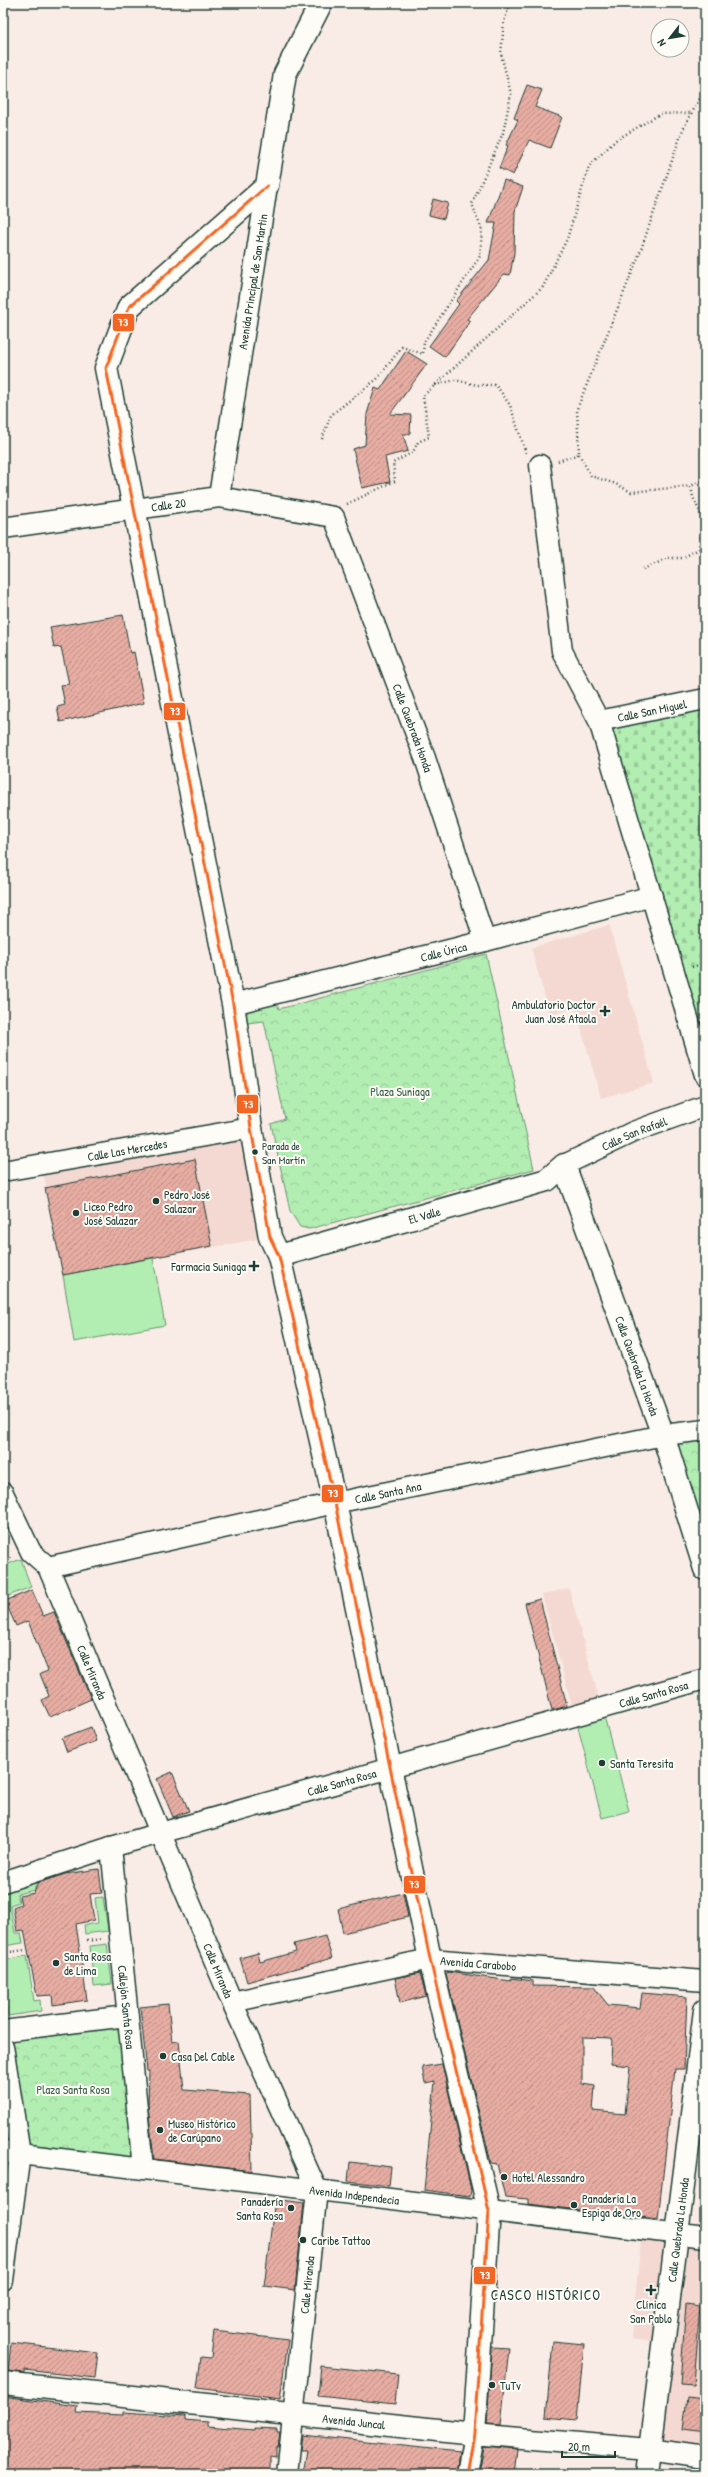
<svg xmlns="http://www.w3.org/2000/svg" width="708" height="2477" font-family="'Patrick Hand',sans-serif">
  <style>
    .built { fill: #f4d9d2 }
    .green { fill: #b2edb2; stroke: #689573 }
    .cemetery { fill: url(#cemetery-stones); stroke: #689573 }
    .park { fill: url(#park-crowns); stroke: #689573 }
    .building { fill: url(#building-hatch); stroke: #1f3d34; fill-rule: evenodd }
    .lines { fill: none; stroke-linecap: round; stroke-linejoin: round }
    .street-casing { stroke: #1f3d34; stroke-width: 23 }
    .secondary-casing { stroke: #1f3d34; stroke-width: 25 }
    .path { stroke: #1f3d34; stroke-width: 2.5; stroke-dasharray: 1 3; stroke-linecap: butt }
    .street { stroke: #fdfcf7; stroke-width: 20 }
    .secondary { stroke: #fdfcf7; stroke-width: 22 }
    .bus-1-casing { stroke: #fdfcf7; stroke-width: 6 }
    .bus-1 { stroke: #f26522; stroke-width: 3 }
    .poi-dot { fill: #1f3d34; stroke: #fdfcf7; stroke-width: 1.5 }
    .labels { text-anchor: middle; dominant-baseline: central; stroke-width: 4; stroke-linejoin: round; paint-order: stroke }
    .bus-label { font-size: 11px; fill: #1f3d34; stroke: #fdfcf7; text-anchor: start }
    .street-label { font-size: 12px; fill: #1f3d34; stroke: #fdfcf7 }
    .poi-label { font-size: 12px; fill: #1f3d34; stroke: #fdfcf7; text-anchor: start }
    .park-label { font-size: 12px; fill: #3c604d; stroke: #fdfcf7 }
    .quarter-label { font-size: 14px; letter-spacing: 1px; fill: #1f3d34; stroke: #fdfcf7 }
    .line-badge { stroke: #fdfcf7; stroke-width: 1.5 }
    .badge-label { font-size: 11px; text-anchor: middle; font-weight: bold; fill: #fff }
  </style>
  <defs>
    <pattern id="cemetery-stones" width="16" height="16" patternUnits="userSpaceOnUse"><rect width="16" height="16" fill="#b2edb2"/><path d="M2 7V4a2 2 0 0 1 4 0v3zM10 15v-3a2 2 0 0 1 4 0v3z" fill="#99cc9a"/></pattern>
    <pattern id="park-crowns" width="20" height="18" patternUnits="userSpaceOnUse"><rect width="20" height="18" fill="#b2edb2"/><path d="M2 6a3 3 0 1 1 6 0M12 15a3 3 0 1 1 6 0" fill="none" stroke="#99cc9a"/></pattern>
    <pattern id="building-hatch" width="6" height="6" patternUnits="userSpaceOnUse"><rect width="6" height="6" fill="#e7ada3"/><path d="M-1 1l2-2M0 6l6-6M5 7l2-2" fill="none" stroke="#bb8e86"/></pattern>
  </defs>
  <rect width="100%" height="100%" fill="#f9ece6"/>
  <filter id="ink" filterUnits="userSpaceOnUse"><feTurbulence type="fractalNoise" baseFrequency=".025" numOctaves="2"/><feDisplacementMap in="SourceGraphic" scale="8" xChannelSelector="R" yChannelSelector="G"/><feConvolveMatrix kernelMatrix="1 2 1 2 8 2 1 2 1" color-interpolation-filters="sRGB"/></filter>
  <g filter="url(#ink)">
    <!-- built -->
    <path class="built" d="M609 925 654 1083 601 1098 575 1008 550 1015 531 948Z
      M251 1128 270 1237 153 1258 165 1325 74 1342 42 1165Z
      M569 1588 629 1811 602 1818 542 1595Z
      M677 2233 705 2237V2452L652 2444Z
      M641 2239 667 2242 660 2343 631 2339Z"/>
    <!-- green -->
    <path class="green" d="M153 1258 165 1325 74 1342 63 1275Z
      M21 1559 31 1587 3 1598V1566Z
      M602 1708 629 1811 602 1818 575 1716Z
      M38 1879 34 1890 17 1894 19 1902 10 1905 15 1933H21L23 1943 3 1946V1887Z
      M103 1897 108 1931 85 1934 84 1925 98 1923 95 1898Z
      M107 1944 112 1984 94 1986 90 1946Z
      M27 1956 34 2001 40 2000 41 2011 8 2016 3 1982V1960Z"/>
    <!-- cemetery -->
    <path class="cemetery" d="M705 699V1075L599 721Z"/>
    <!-- park -->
    <path class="park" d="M486 954 534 1169 309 1229 300 1227 290 1211 271 1124 285 1119 264 1021 247 1023 243 1005 275 997 279 1009Z
      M705 1435V1537L672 1438Z
      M127 2016 143 2168 20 2154 3 2031Z"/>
    <!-- building -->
    <path class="building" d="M527 85 542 90 535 107 562 117 550 148 529 140 513 175 499 168 508 146 506 145 518 120 514 118Z
      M504 180 523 187 515 211 514 253 510 275 504 274 467 319 470 321 445 357 429 346 459 304 456 301 489 260 496 223H488Z
      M433 199 448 203 444 219 429 215Z
      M406 351 427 364 390 414 411 415 410 434H403L408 451 385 457 390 482 362 488 353 449 365 445 367 414 375 388 380 390Z
      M123 615 130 653 134 652 144 703 60 722 57 707 65 705 61 685 69 684 61 647 54 648 50 627Z
      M195 1159 212 1246 63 1275 45 1188Z
      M32 1590 43 1616 54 1612 91 1699 50 1717 42 1700 49 1696 40 1674 48 1671 28 1621 16 1626 5 1601Z
      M540 1599 567 1706 552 1710 525 1603Z
      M91 1727 96 1741 67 1752 62 1738Z
      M172 1772 189 1811 173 1817 157 1779Z
      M99 1869 102 1893 90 1894 94 1920 76 1924 87 2000 53 2005 52 1995 37 1996 24 1930 17 1931 13 1907 21 1904 19 1896 34 1893 38 1883 65 1874Z
      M403 1893 408 1917 343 1933 338 1909Z
      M325 1936 332 1958 247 1982 240 1958 258 1953 260 1962 296 1952 294 1944Z
      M448 1972 511 1981V1978L533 1981V1986L594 1987 608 2005 640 2008 642 1993 687 1997 684 2069H675L658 2219 528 2204V2199L505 2197 497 2164 491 2163 446 1974ZM582 2037 612 2038 611 2064 630 2066 625 2114 593 2111 595 2086 582 2084Z
      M420 1973 426 1996 400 2003 395 1978Z
      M168 2004 172 2042 179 2041 184 2090 250 2095 252 2171 154 2159 148 2107 149 2071H147L140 2007Z
      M442 2064 471 2190 470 2196 424 2190 435 2081 425 2083 422 2067Z
      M350 2162 391 2167 389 2186 348 2181Z
      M275 2199 304 2203 295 2290 264 2286Z
      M686 2304 700 2306 694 2385 680 2384Z
      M214 2331 288 2340 280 2399 197 2388 201 2357 211 2358Z
      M553 2341 584 2344 577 2420 546 2417Z
      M11 2343 98 2353 95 2378 25 2370V2373L8 2371Z
      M492 2347 509 2348 501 2425 487 2424Z
      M321 2366 398 2374 395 2404 318 2396Z
      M3 2396 77 2406 76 2413 123 2415V2412L185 2416V2420L207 2422V2426L254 2430V2428L277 2429V2432H280L278 2447H276V2457L270 2456V2474H3Z
      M687 2397 705 2399V2432L683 2429Z
      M303 2435 459 2452 456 2474H303L307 2450H301Z
      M484 2446 517 2449 514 2474H479Z"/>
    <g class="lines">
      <defs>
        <g id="street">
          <path d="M540 465 562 651 599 721 705 1075"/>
          <path id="s1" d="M219 497 267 186"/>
          <path id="s2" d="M3 528 219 497 334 517 425 758 485 941"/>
          <path id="s3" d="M599 721 705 699"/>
          <path id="s4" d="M233 1004 485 941 652 896"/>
          <path id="s5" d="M564 1165 633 1132 705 1106"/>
          <path id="s6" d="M3 1171 251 1128"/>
          <path id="s7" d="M3 1493 31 1552 48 1567 232 2002 317 2190 287 2474"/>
          <path id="s8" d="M48 1567 335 1503 663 1435 705 1430"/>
          <path id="s9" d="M111 1847 143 2168"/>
          <path id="s10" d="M3 1882 111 1847 705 1679"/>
          <path id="s11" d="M232 2002 430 1959 705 1981"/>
          <path d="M3 2031 127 2016"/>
          <path d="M3 2046 20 2154 3 2280"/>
          <path id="s12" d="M3 2152 705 2237"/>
          <path d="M467 2474 474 2434 649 2449 705 2457"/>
        </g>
        <g id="secondary">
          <path id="s13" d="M279 1256 547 1180 564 1165 663 1435 705 1569"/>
          <path id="s14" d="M3 2383 474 2434 489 2211 430 1959 335 1503 279 1256 270 1237 251 1128 233 1004 106 368 129 307 267 186 285 74 321 3"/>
          <path id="s15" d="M647 2474 705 2010"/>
        </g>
      </defs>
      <!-- street casing -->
      <use href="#street" class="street-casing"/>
      <!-- secondary casing -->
      <use href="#secondary" class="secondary-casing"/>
      <!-- path -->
      <path class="path" d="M435 385 455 380 477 385H496L510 405 526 453
        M322 439 331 415 377 379 402 347 423 354 424 342 480 256 482 230 472 204 503 133 511 94 501 54 504 22 510 3
        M579 454 591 476 616 484 631 492 691 486
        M558 461 579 454 577 409 639 255 683 129 705 89
        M347 504 395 481 393 463 413 452 418 442 429 437 423 396 543 287 567 239 589 166 616 140 660 114 692 113
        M643 569 669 558H682L699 549 703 519 693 497 691 486 705 478
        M692 967 705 963
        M3 1561 14 1557
        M87 1941 102 1939
        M3 1953 25 1950
        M3 1998 5 2012"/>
      <!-- street -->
      <use href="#street" class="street"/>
      <!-- secondary -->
      <use href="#secondary" class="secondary"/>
      <defs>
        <path id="bus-1" d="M267 186 129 307 106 368 233 1004 251 1128 270 1237 279 1256 335 1503 430 1959 489 2211 474 2434 467 2474"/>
      </defs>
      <!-- bus-1 casing -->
      <use href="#bus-1" class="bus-1-casing"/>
      <!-- bus-1 -->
      <use href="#bus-1" class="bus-1"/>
    </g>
  </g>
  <!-- markers -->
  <g class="poi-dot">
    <path d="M603 1005h4v4h4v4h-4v4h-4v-4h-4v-4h4z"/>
    <circle cx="255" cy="1152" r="3.5"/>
    <circle cx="156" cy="1201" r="4"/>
    <circle cx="76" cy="1213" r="4"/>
    <path d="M252 1260h4v4h4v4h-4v4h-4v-4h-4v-4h4z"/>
    <circle cx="602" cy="1763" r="4"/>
    <circle cx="56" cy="1963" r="4"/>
    <circle cx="163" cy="2056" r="4"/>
    <circle cx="160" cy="2130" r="4"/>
    <circle cx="504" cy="2177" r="4"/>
    <circle cx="574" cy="2205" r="4"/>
    <circle cx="291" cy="2208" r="4"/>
    <circle cx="303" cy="2240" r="4"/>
    <path d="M649 2284h4v4h4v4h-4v4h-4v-4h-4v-4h4z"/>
    <circle cx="492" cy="2385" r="4"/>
  </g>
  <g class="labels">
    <!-- bus labels -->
    <g class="bus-label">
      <text x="262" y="1146">Parada de<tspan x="262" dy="14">San Martín</tspan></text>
    </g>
    <!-- street labels -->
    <g class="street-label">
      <text stroke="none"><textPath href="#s1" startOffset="218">Avenida Principal de San Martin</textPath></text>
      <text stroke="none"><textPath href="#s2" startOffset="167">Calle 20</textPath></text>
      <text stroke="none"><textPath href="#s3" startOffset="54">Calle San Miguel</textPath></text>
      <text stroke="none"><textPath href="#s2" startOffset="560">Calle Quebrada Honda</textPath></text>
      <text stroke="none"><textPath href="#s4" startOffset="217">Calle Úrica</textPath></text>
      <text stroke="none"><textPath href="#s5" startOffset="77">Calle San Rafaél</textPath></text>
      <text stroke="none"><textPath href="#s6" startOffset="126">Calle Las Mercedes</textPath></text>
      <text stroke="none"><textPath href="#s13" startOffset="151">El Valle</textPath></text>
      <text stroke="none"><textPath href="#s13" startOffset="515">Calle Quebrada La Honda</textPath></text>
      <text stroke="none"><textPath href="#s8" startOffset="348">Calle Santa Ana</textPath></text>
      <text stroke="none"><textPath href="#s7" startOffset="202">Calle Miranda</textPath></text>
      <text stroke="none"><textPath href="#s10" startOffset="677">Calle Santa Rosa</textPath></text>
      <text stroke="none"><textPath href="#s10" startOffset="353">Calle Santa Rosa</textPath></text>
      <text stroke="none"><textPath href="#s11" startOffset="251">Avenida Carabobo</textPath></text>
      <text stroke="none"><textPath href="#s7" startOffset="526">Calle Miranda</textPath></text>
      <text stroke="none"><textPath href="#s9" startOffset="161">Callejón Santa Rosa</textPath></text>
      <text stroke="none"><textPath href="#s12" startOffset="354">Avenida Independecia</textPath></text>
      <text stroke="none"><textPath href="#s15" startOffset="246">Calle Quebrada La Honda</textPath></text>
      <text transform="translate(307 2285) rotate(-84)">Calle Miranda</text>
      <text stroke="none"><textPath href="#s14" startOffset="353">Avenida Juncal</textPath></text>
    </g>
    <!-- poi labels -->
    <g class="poi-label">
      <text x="596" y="1004" text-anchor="end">Ambulatorio Doctor<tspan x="596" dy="14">Juan José Ataola</tspan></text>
      <text x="164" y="1194">Pedro José<tspan x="164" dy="14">Salazar</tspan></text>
      <text x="84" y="1206">Liceo Pedro<tspan x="84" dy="14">José Salazar</tspan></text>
      <text x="246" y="1266" text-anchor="end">Farmacia Suniaga</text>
      <text x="610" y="1763">Santa Teresita</text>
      <text x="64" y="1956">Santa Rosa<tspan x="64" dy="14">de Lima</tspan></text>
      <text x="171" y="2056">Casa Del Cable</text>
      <text x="168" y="2123">Museo Histórico<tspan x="168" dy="14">de Carúpano</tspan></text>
      <text x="512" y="2177">Hotel Alessandro</text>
      <text x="582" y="2198">Panadería La<tspan x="582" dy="14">Espiga de Oro</tspan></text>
      <text x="283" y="2201" text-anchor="end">Panadería<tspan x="283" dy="14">Santa Rosa</tspan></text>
      <text x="311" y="2240">Caribe Tattoo</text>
      <text x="651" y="2304" text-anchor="middle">Clínica<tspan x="651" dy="14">San Pablo</tspan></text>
      <text x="500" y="2385">TuTv</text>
    </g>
    <!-- park labels -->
    <g class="park-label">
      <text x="400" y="1091">Plaza Suniaga</text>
      <text x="73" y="2089">Plaza Santa Rosa</text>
    </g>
    <!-- quarter labels -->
    <g class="quarter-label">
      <text x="546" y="2294">CASCO HISTÓRICO</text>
    </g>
  </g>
  <g class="line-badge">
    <rect x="112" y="313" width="23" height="19" rx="4" fill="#f26522"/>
    <rect x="163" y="702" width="23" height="19" rx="4" fill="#f26522"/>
    <rect x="236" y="1094" width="23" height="20" rx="4" fill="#f26522"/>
    <rect x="321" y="1484" width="23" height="19" rx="4" fill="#f26522"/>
    <rect x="403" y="1875" width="23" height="19" rx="4" fill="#f26522"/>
    <rect x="473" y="2266" width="23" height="19" rx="4" fill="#f26522"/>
  </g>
  <g class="badge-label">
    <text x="123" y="326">73</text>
    <text x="175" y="715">73</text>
    <text x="248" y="1108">73</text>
    <text x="333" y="1497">73</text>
    <text x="414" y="1888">73</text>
    <text x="485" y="2279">73</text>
  </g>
  <!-- margin -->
  <rect width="708" height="2477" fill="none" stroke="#fdfcf7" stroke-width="16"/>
  <rect x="8" y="8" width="692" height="2461" fill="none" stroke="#1f3d34" stroke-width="1.5" filter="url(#ink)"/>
  <!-- north arrow -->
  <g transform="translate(670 38) rotate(239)"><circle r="19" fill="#fdfcf7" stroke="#a4b0a9"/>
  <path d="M0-3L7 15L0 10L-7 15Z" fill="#1f3d34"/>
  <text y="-6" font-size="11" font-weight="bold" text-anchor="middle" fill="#1f3d34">N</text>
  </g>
  <!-- scale -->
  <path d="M562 2451v6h53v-6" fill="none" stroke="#1f3d34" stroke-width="2"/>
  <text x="568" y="2451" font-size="12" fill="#1f3d34" stroke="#fdfcf7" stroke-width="3" paint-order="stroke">20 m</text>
</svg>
